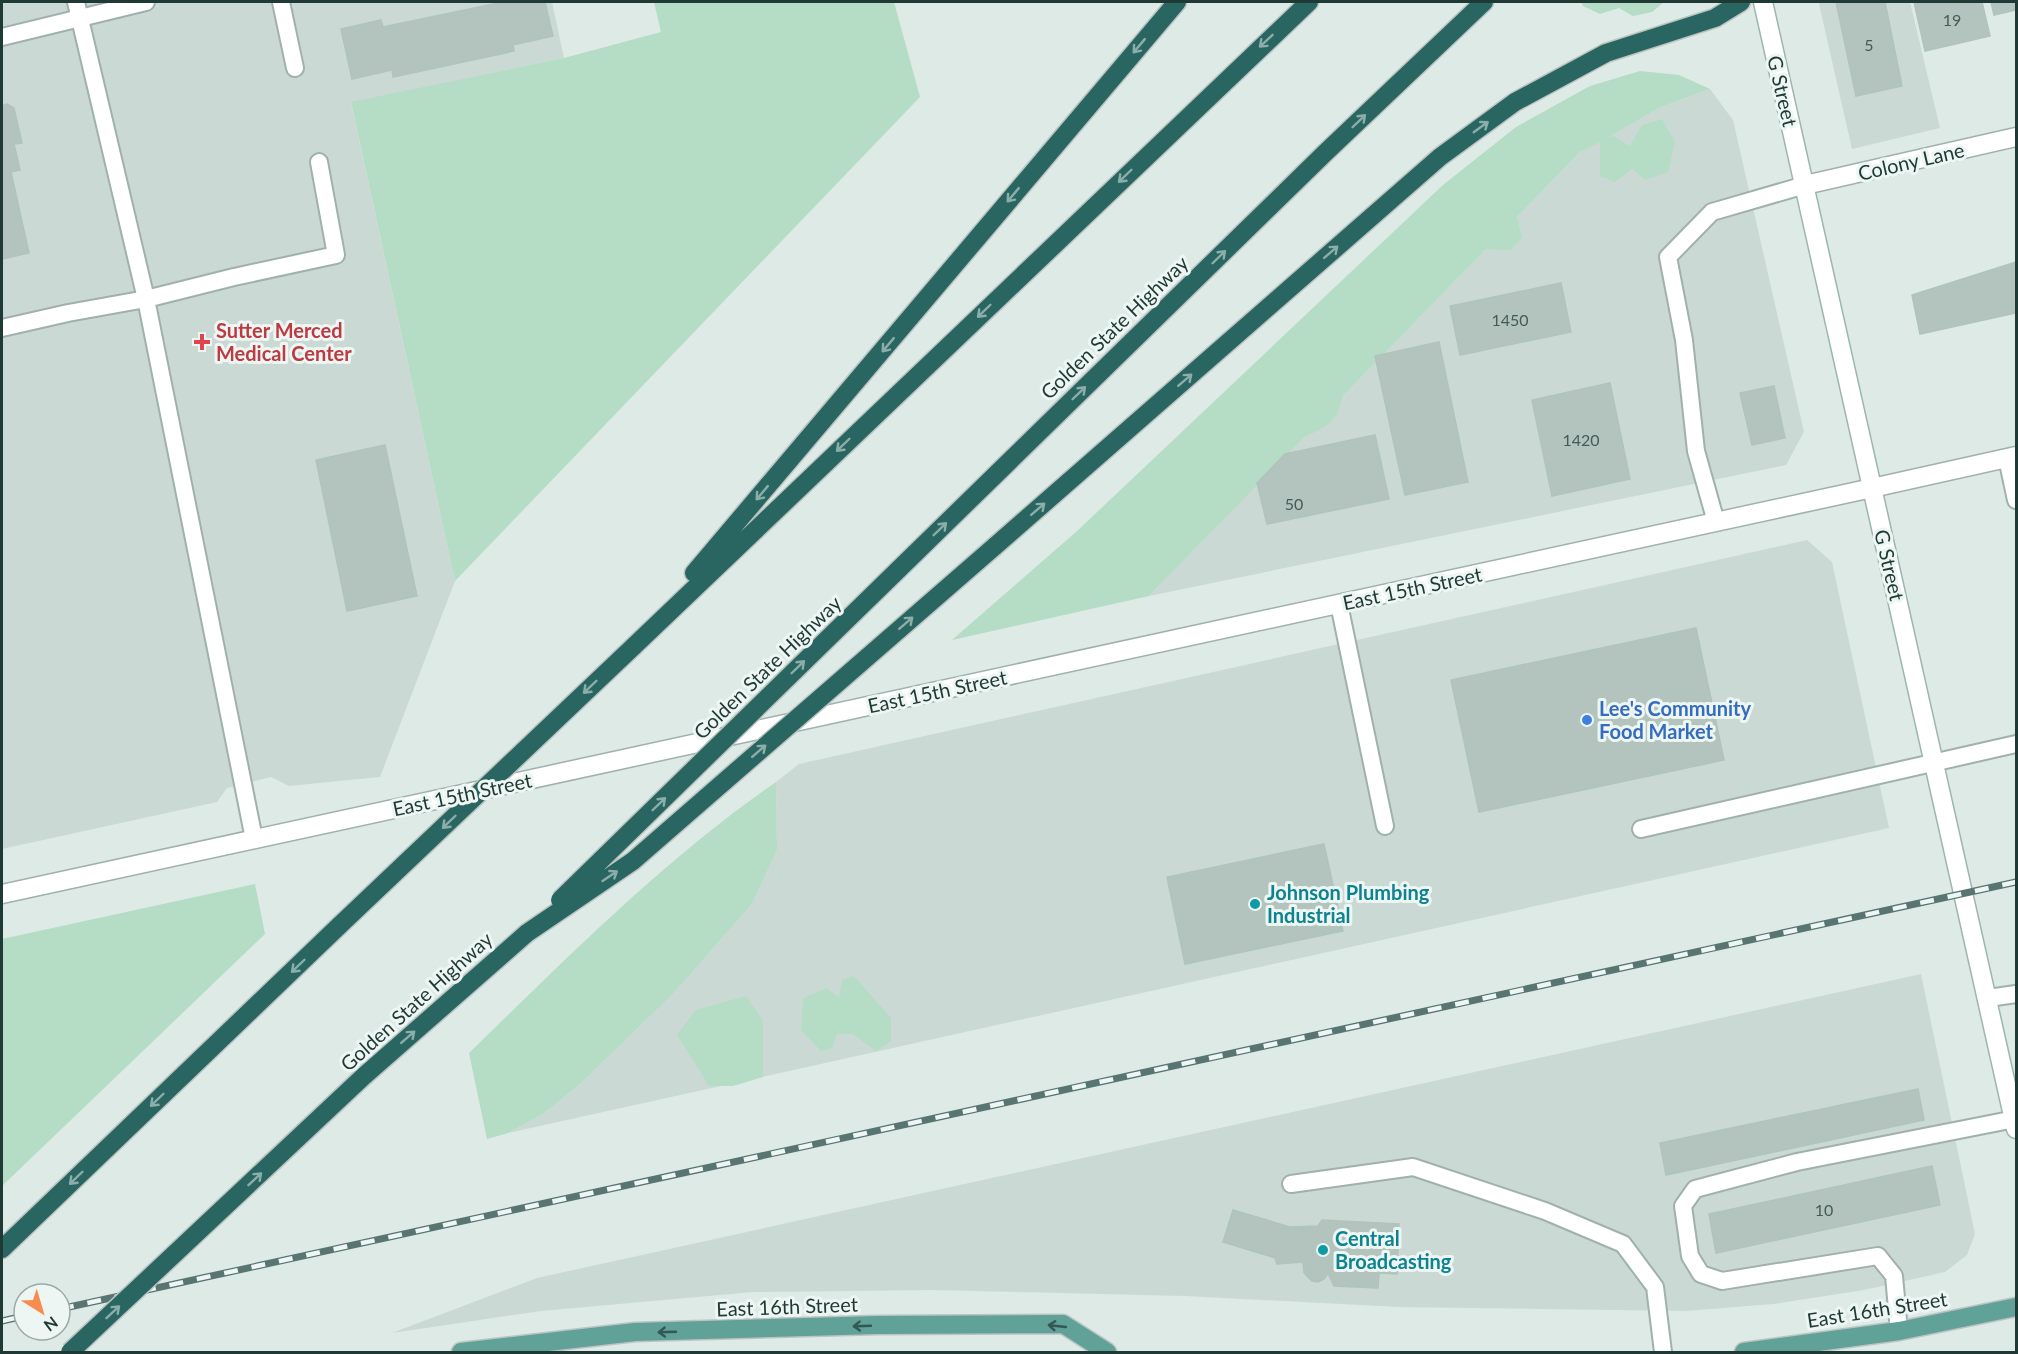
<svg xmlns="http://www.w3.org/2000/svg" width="2018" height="1354" font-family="Lato,sans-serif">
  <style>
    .built { fill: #cbd9d5 }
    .green { fill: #b5dcc4 }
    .building { fill: #b3c4bf; stroke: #b0c3bd; stroke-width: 1.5 }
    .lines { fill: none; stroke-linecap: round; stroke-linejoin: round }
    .service-casing { stroke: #a0b1ad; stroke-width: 20 }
    .minor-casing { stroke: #a0b1ad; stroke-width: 21 }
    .tertiary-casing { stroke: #a0b1ad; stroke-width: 21 }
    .secondary-casing { stroke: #9cb6af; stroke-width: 21 }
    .primary-casing { stroke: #bcc4c2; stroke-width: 21 }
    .motorway-casing { stroke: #bcc4c2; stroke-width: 21 }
    .service { stroke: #fff; stroke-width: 16 }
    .minor { stroke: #fff; stroke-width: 18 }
    .tertiary { stroke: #fff; stroke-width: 18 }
    .secondary { stroke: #fff; stroke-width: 18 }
    .primary { stroke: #60a198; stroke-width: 18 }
    .motorway { stroke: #2a6661; stroke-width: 18 }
    .rail-casing { stroke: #587571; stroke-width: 7 }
    .rail { stroke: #edf6f3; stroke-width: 4.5; stroke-dasharray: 14; stroke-linecap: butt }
    .motorway-bridge-casing { stroke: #bcc4c2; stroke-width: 21; stroke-linecap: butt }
    .motorway-bridge { stroke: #2a6661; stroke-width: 18 }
    .oneway { stroke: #8caeaa }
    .oneway2 { stroke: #325853 }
    .health-dot { fill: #e0444e; stroke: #edf6f3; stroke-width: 2 }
    .shop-dot { fill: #3f7fe0; stroke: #edf6f3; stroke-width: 2 }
    .culture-dot { fill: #0f9aa8; stroke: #edf6f3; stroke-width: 2 }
    .labels { text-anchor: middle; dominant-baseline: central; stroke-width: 6; stroke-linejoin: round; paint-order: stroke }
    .number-label { font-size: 16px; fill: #445c58 }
    .street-label { font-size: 20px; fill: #1f3935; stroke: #edf6f3 }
    .health-label { font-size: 20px; font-weight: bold; fill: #be3a42; stroke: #edf6f3; text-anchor: start }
    .shop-label { font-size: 20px; font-weight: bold; fill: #366cbe; stroke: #edf6f3; text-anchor: start }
    .culture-label { font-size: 20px; font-weight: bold; fill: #0d838f; stroke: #edf6f3; text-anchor: start }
  </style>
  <rect width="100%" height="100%" fill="#ddeae6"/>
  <!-- built -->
  <path class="built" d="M2 2H552L564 58 351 103 455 581 380 777 289 786 271 777 227 788 217 802 2 849Z
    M1822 2H1910L1940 128 1852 149 1819 4Z
    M1710 89 1733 120 1804 432 1786 465 1149 596 1580 152 1661 107Z
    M1807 540 1832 562 1889 828 508 1133 543 1114 579 1085 671 996 752 904 777 850 776 782 799 764Z
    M1921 974 1975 1234 1967 1255 1945 1272 1864 1290 1773 1304 1686 1311 1399 1307 1185 1296 933 1290 753 1292 541 1311 392 1333 537 1278Z"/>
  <!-- green -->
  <path class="green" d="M654 2H894L920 97 455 581 351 102 564 58 661 32Z
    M1581 2H1664L1652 12 1633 16 1619 8 1600 14 1583 6Z
    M1640 71 1679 75 1710 89 1661 107 1608 137 1613 136 1630 146 1642 125 1662 119 1675 142 1668 172 1645 180 1632 169 1615 182 1600 176V142L1580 152 1517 217 1522 238 1510 250 1486 249 1342 397C1338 423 1326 427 1304 437L1149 596 952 640 1076 532 1443 185 1516 127 1590 86Z
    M776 782 777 850 752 904 671 996 579 1085 543 1114 508 1133 487 1139 469 1053C567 958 663 860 776 782Z
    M255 884 265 934 2 1186V939Z
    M854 976 891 1018V1041L876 1051 853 1034H837L832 1048 821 1051 801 1030 803 998 827 988 839 998 842 980Z
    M746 996 763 1021V1077L733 1086H709L677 1035 696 1010Z"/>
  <!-- building -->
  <path class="building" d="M503 2H545L553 36 513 45 514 51 393 77 392 70 352 79 341 29 381 20 383 27Z
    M1836 2H1885L1902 86 1856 96Z
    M1914 2H1982L1990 36 1925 51Z
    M1991 2H2016V10L1994 15Z
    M7 104 14 108 22 143 14 144 20 170 11 172 29 253 2 259V106Z
    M2016 262V313L1920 334 1912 295Z
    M1561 283 1571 332 1460 355 1450 306Z
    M1439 342 1468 482 1405 495 1375 356Z
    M1610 383 1630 479 1552 496 1532 400Z
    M1774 386 1785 438 1752 445 1740 393Z
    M1375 435 1389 499 1267 524 1257 483 1285 454Z
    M385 445 417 596 347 611 316 460Z
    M1696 628 1724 760 1479 812 1451 680Z
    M1324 844 1343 931 1185 964 1167 877Z
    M1918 1089 1924 1120 1666 1175 1660 1143Z
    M1932 1166 1940 1205 1716 1253 1709 1214Z
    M1233 1210 1290 1227 1318 1226 1322 1220 1399 1224 1397 1274 1379 1273 1378 1288 1334 1286 1328 1273 1324 1279 1318 1282 1312 1281 1304 1273 1303 1262 1277 1264 1275 1258 1223 1242Z"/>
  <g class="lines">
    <defs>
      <path id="service" d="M281 2 295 68
        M2 37 146 2
        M2 328 68 313 146 299 76 2
        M2007 458 2016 500
        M1716 522 1696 451 1684 340 1668 257 1712 212 1805 185
        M1339 604 1385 826
        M1641 829 2016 744
        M254 839 146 299 234 277 336 255 319 162
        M1988 998 2016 994
        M1291 1184 1413 1167 1545 1211 1623 1244 1655 1287 1663 1352
        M1899 1331 1894 1276 1878 1256 1722 1281 1701 1274 1690 1256 1683 1206 1695 1189 1797 1162 2015 1119"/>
      <path id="minor" d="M1805 185 2016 137
        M2 894 1872 488"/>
      <path id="tertiary" d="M1872 488 2016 456"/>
      <path id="secondary" d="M1763 2 2016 1129"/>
      <path id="primary" d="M461 1352 635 1332 877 1325 1063 1324 1107 1352
        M1744 1352 1899 1331 2016 1307"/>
      <path id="motorway" d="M994 547 1440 157 1515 102 1606 53 1715 18 1741 2
        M898 570 1325 153 1484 2
        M694 573 1177 2
        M633 647 1309 2
        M364 1076 527 933
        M2 1249 340 925"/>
    </defs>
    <!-- service casing -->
    <use href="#service" class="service-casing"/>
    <!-- minor casing -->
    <use href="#minor" class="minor-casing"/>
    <!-- tertiary casing -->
    <use href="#tertiary" class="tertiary-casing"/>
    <!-- secondary casing -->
    <use href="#secondary" class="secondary-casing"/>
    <!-- primary casing -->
    <use href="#primary" class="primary-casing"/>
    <!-- motorway casing -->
    <use href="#motorway" class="motorway-casing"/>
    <!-- service -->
    <use href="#service" class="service"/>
    <!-- minor -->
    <use href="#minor" class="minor"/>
    <!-- tertiary -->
    <use href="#tertiary" class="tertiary"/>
    <!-- secondary -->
    <use href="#secondary" class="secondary"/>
    <!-- primary -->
    <use href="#primary" class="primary"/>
    <!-- motorway -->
    <use href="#motorway" class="motorway"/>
    <defs>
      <path id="rail" d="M60 1309 2016 882
        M2 1321 24 1316"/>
    </defs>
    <!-- rail casing -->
    <use href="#rail" class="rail-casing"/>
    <!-- rail -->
    <use href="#rail" class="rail"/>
    <defs>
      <path id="motorway-bridge" d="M560 900 898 570
        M340 925 633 647
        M527 933 633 861 994 547
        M70 1352 364 1076"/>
    </defs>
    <!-- motorway-bridge casing -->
    <use href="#motorway-bridge" class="motorway-bridge-casing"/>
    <!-- motorway-bridge -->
    <use href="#motorway-bridge" class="motorway-bridge"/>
  </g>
  <!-- one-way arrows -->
  <defs><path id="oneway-shaft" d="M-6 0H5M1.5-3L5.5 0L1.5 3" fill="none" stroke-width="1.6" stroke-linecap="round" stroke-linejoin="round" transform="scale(1.5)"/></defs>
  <g class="oneway">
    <use href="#oneway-shaft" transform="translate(1266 41) rotate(137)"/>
    <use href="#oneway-shaft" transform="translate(1139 46) rotate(130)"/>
    <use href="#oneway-shaft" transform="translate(1359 121) rotate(-44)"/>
    <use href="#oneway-shaft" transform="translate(1481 127) rotate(-36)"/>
    <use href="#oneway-shaft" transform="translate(1125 176) rotate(136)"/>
    <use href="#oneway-shaft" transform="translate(1013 195) rotate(130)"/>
    <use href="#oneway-shaft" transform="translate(1331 252) rotate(-41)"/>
    <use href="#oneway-shaft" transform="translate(1219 257) rotate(-44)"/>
    <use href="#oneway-shaft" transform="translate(984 311) rotate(136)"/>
    <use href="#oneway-shaft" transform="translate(888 345) rotate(130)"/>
    <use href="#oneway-shaft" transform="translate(1185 380) rotate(-41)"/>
    <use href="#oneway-shaft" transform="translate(1079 393) rotate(-44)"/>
    <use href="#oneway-shaft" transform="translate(843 445) rotate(136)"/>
    <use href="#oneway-shaft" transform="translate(762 493) rotate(130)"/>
    <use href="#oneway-shaft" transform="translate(1038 509) rotate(-41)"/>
    <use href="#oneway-shaft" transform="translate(940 529) rotate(-44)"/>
    <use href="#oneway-shaft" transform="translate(906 623) rotate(-41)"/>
    <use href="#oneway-shaft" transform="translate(798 667) rotate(-44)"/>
    <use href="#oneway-shaft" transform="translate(590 687) rotate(136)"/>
    <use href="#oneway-shaft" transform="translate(759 751) rotate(-41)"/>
    <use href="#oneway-shaft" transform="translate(659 804) rotate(-44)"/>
    <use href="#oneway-shaft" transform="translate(449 822) rotate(136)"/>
    <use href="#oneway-shaft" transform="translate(610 876) rotate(-34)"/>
    <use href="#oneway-shaft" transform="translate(298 966) rotate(136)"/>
    <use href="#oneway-shaft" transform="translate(408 1037) rotate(-41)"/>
    <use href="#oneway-shaft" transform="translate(157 1100) rotate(136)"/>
    <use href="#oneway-shaft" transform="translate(76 1178) rotate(136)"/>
    <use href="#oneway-shaft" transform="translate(255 1179) rotate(-43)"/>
    <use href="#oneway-shaft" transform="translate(113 1312) rotate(-43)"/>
  </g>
  <g class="oneway2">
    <use href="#oneway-shaft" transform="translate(862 1326) rotate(178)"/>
    <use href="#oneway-shaft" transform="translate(1057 1326) rotate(-174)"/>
    <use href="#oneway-shaft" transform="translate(667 1332) rotate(178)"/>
  </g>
  <!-- markers -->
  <path class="health-dot" d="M199 333h6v6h6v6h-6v6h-6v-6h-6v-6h6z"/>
  <circle class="shop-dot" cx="1587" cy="720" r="6"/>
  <g class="culture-dot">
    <circle cx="1255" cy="904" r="6"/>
    <circle cx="1323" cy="1250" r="6"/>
  </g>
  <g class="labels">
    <!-- number labels -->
    <g class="number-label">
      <text x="1952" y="19">19</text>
      <text x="1869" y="44">5</text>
      <text x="1510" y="319">1450</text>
      <text x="1581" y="439">1420</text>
      <text x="1294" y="503">50</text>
      <text x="1824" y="1209">10</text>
    </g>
    <!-- street labels -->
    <g class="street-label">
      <text transform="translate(1783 91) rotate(77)">G Street</text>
      <text transform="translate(1911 161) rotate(-13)">Colony Lane</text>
      <text transform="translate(1114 327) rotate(-44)">Golden State Highway</text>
      <text transform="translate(1890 565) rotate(77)">G Street</text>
      <text transform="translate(1412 588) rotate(-12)">East 15th Street</text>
      <text transform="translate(767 667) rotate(-44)">Golden State Highway</text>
      <text transform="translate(937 691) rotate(-12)">East 15th Street</text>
      <text transform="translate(462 794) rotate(-12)">East 15th Street</text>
      <text transform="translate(416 1001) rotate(-42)">Golden State Highway</text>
      <text transform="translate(787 1306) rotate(-2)">East 16th Street</text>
      <text transform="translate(1877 1309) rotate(-9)">East 16th Street</text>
    </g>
    <!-- health labels -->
    <g class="health-label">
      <text x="216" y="330">Sutter Merced<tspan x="216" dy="23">Medical Center</tspan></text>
    </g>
    <!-- shop labels -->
    <g class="shop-label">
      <text x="1599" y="708">Lee's Community<tspan x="1599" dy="23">Food Market</tspan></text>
    </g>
    <!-- culture labels -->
    <g class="culture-label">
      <text x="1267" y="892">Johnson Plumbing<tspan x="1267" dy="23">Industrial</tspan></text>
      <text x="1335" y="1238">Central<tspan x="1335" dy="23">Broadcasting</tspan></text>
    </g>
  </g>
  <!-- border -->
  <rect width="2018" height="1354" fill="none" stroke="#1f3935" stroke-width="6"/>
  <!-- north arrow -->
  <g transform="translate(42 1312) rotate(143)"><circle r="28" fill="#edf6f3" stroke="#9baaa7" stroke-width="1.5"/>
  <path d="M0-4.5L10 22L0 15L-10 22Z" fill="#f68c4f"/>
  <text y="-9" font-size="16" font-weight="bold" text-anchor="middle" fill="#1f3935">N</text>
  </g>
</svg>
